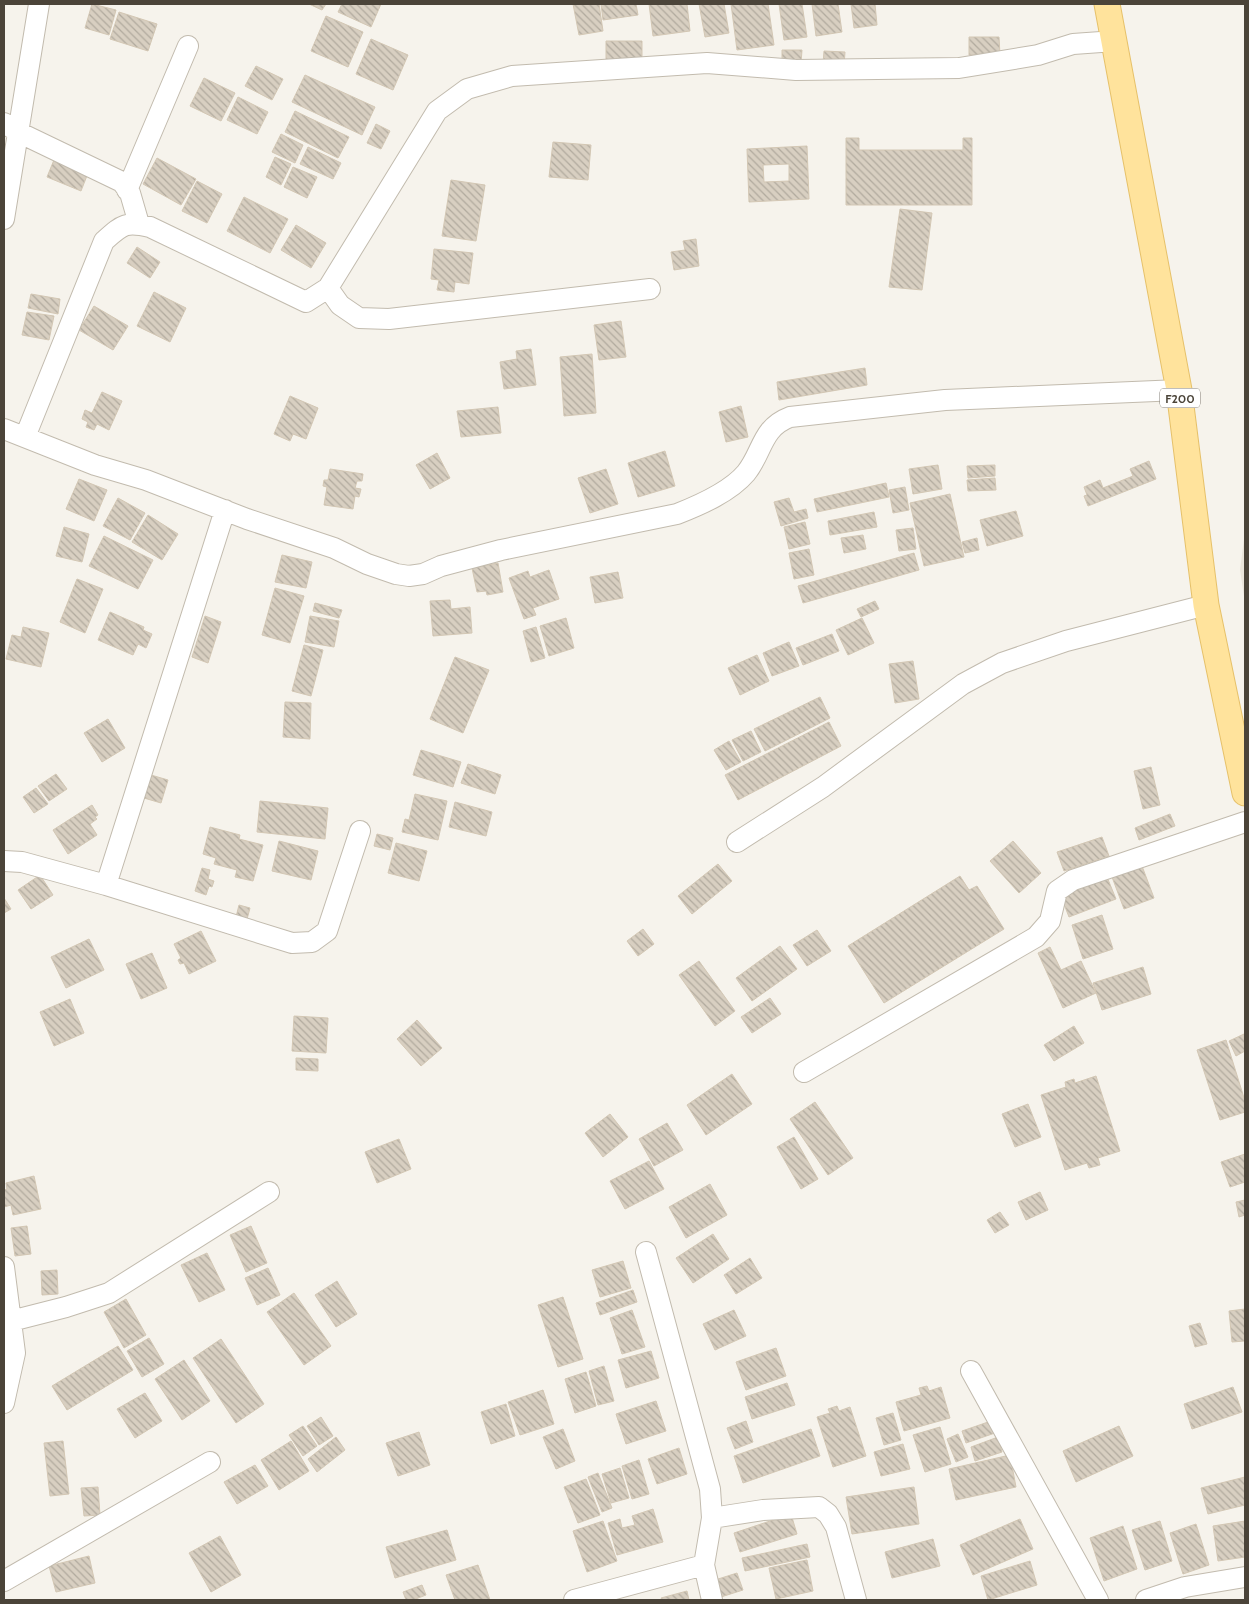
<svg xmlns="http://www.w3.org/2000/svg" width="1249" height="1604" font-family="Cabin,sans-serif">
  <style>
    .residential { fill: #eae5da }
    .building { fill: url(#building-back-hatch); stroke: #d3c7b4; fill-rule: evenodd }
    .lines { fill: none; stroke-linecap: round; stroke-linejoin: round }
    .minor-casing { stroke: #c2bbae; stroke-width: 22 }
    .major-casing { stroke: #e6c16a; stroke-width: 27 }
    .minor { stroke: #fff; stroke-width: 20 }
    .major { stroke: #ffe39c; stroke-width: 25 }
    .labels { text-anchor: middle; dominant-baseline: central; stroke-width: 4.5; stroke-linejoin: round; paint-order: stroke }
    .shield { fill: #fff; stroke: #817c74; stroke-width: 1 }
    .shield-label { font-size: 12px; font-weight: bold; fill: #4b4439 }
  </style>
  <defs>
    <pattern id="building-back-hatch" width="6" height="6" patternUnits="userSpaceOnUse" patternTransform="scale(1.25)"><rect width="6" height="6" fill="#d8cfc1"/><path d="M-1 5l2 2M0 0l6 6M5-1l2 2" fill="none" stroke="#b1aa9e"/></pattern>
  </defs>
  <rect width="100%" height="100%" fill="#f6f3ec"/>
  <!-- residential -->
  <path class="residential" d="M1245 531V603L1240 570Z"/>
  <!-- building -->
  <path class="building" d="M92 4 116 10 109 35 85 28Z
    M309 4H326L322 10Z
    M342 4H381L371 27 338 12Z
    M573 4H599L603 31 579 35Z
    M601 4H636L638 15 603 20Z
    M649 4H687L690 31 653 36Z
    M699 4H724L729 33 705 37Z
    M731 4H768L774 45 737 50Z
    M779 4H802L807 37 784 40Z
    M812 4H838L842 32 816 36Z
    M851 4H875L877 25 854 28Z
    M119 12 157 24 148 51 110 39Z
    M326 16 363 32 348 67 311 51Z
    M969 37H999L1000 55H969Z
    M371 39 408 55 393 90 356 74Z
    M606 41H642V59L606 60Z
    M782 50H802L801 63 782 62Z
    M824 51 845 52 844 66 823 64Z
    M256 66 283 79 272 100 245 86Z
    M305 75 375 107 362 135 292 102Z
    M204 78 235 93 221 121 190 106Z
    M238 97 268 112 257 134 227 120Z
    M295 111 349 137 338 158 285 132Z
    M376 124 390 131 381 149 367 143Z
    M281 134 303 145 295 163 272 152Z
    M846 138H859V150H963V138H972V205H846Z
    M553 142 591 145 588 180 549 177Z
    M807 146 809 199 749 202 747 149ZM789 164V181L764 182 763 165Z
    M308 147 341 163 333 179 300 164Z
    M56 155 90 168 81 191 47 177Z
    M275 157 291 164 281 185 266 177Z
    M157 158 196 179 181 205 143 184Z
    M293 167 317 177 307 198 284 187Z
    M451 180 485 185 476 241 442 236Z
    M197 181 222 194 207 223 182 211Z
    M244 197 288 219 270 253 227 231Z
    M900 209 932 213 922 290 889 287Z
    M296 225 326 243 311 268 281 250Z
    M696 239 699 266 674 270 671 252 685 250 683 241Z
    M137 247 160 262 150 278 127 263Z
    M434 249 473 253 469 284 455 282 454 292 437 290 439 280 431 279Z
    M154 292 186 308 170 342 137 326Z
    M31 294 60 299 58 314 28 308Z
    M94 306 128 326 113 350 79 330Z
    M27 312 54 316 49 340 22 335Z
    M621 321 626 357 599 360 594 325Z
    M531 349 536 385 504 389 500 362 517 359 516 351Z
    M592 354 596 413 564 416 560 357Z
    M865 368 867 385 779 400 777 382Z
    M102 392 122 401 109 430 97 424 94 430 86 427 88 422 82 419 85 410 92 413Z
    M290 396 318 408 306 439 293 434 290 441 274 434Z
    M741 406 748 437 726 442 719 412Z
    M498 407 501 433 461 437 457 411Z
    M665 451 675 486 638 497 628 463Z
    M437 453 450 478 430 489 416 465Z
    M1149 461 1156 479 1088 506 1084 496 1087 495 1084 487 1100 480 1103 488 1133 476 1130 469Z
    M938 465 942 489 913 494 909 469Z
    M995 465V476L968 478 967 466Z
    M330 469 363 474 362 481H357L355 488 361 489 359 497 355 496 353 509 324 505 327 487 323 486 324 480H328Z
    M606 469 618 504 590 513 578 478Z
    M995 478 996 490 968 491 967 480Z
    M79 479 107 490 94 521 66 509Z
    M886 483 889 497 817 512 814 499Z
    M905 487 909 510 893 513 889 490Z
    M950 494 964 557 924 566 910 503Z
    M118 498 145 513 130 540 103 526Z
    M789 498 794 512 806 509 808 518 781 526 774 502Z
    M1016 511 1023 536 987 546 980 520Z
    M874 512 877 527 830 535 828 521Z
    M148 515 178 534 162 560 132 542Z
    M805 522 810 544 789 549 784 527Z
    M64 527 89 534 82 562 56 556Z
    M913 528 916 549 899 551 896 530Z
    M863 535 866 549 844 553 841 538Z
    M104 536 153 560 138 589 89 566Z
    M977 538 979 550 965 553 962 542Z
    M809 549 814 575 794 579 789 553Z
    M914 553 919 570 803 603 798 586Z
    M282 555 312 562 306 588 275 582Z
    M498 563 503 592 487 595 486 591 477 592 472 568Z
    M549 570 559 599 533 608 536 615 524 619 509 578 528 571 530 577Z
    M618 572 623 598 595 603 590 577Z
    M77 579 103 589 85 633 60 622Z
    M275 588 304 596 290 643 262 635Z
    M450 600 451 609 470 607 472 633 433 636 430 601Z
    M875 601 879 609 861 617 857 609Z
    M315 603 342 610 339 618 313 611Z
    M110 612 144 627 143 630 152 634 146 648 138 644 133 655 98 640Z
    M205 616 221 622 208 663 192 657Z
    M310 616 339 621 334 647 305 642Z
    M566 618 574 648 549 656 540 626Z
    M862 618 874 643 848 655 836 630Z
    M23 627 49 633 41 667 6 659 12 635 21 637Z
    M536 627 545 658 531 662 523 631Z
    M832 634 839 651 803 665 796 648Z
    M789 642 799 666 772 676 763 653Z
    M304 645 323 650 311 696 292 691Z
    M757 655 769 681 740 695 728 668Z
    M455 657 489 670 463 733 430 719Z
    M913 661 919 699 895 703 889 664Z
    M820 697 830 718 765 751 754 729Z
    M285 702 311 703 310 739 283 737Z
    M108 719 125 748 102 762 84 733Z
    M829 722 841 746 738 800 725 775Z
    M751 731 761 752 743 761 732 740Z
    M729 741 741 762 726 770 714 750Z
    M421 750 461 762 453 787 413 775Z
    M468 764 501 775 495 794 461 783Z
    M1151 767 1160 805 1143 809 1134 771Z
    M56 774 67 789 49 801 38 786Z
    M151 775 168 780 161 803 144 798Z
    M36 788 48 804 34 813 23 797Z
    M415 794 447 801 438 840 402 832 405 819 409 820Z
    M260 801 328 808 325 839 257 832Z
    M455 802 492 812 486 836 449 827Z
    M92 805 98 815 95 817 97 819 90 824 97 835 68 854 53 830Z
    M1170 814 1175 826 1139 840 1135 828Z
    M210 827 240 835 239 839 263 845 253 881 235 877 237 870 214 864 216 858 203 854Z
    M377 834 393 838 390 850 374 846Z
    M1102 837 1109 856 1064 871 1057 852Z
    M279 841 318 851 311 880 272 871Z
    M1013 841 1041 873 1019 893 990 861Z
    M396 843 427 851 419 881 388 873Z
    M718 864 732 881 692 914 678 896Z
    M1142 866 1154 898 1124 909 1112 877Z
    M202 868 210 870 208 879 214 881 212 887 209 886 206 895 195 891Z
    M40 875 53 895 31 909 18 890Z
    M960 876 969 890 977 886 1004 929 884 1003 848 946Z
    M1107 877 1116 899 1069 917 1060 894Z
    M4 898 11 909 4 913Z
    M239 905 250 908 246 923 235 921Z
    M1102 915 1113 949 1083 959 1072 925Z
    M643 929 654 944 638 956 627 941Z
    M817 930 831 951 807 966 793 945Z
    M201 931 216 961 189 974 184 963 180 964 178 960 181 958 174 944Z
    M89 939 104 970 66 988 51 957Z
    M780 946 797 969 752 1001 736 978Z
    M1050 947 1061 970 1081 961 1096 993 1063 1008 1038 953Z
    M152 953 167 988 141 999 126 964Z
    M699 961 735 1011 715 1026 679 975Z
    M1143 967 1151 994 1102 1010 1093 983Z
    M770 998 781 1014 752 1033 741 1017Z
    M70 999 84 1033 54 1046 40 1012Z
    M294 1016 328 1018 326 1053 292 1051Z
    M417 1020 442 1048 421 1066 397 1039Z
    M1074 1026 1084 1043 1054 1061 1044 1045Z
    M1244 1034 1245 1051 1236 1056 1229 1041Z
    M1226 1040 1245 1101V1112L1220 1120 1197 1050Z
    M296 1058 318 1059V1071L296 1070Z
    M732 1074 752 1104 706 1135 687 1105Z
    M1096 1076 1120 1151 1098 1158 1100 1165 1089 1168 1087 1163 1065 1170 1041 1095 1066 1087 1065 1082 1074 1079 1075 1083Z
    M815 1102 853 1158 828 1175 790 1119Z
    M1028 1104 1041 1137 1015 1147 1002 1114Z
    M610 1114 628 1137 603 1157 585 1133Z
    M667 1123 683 1150 654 1166 639 1139Z
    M794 1137 818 1179 801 1189 777 1147Z
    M399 1139 411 1169 377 1183 365 1152Z
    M1245 1154V1182L1230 1187 1221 1162Z
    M649 1161 664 1189 625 1209 610 1181Z
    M34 1176 41 1209 13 1215 11 1205 4 1207V1190L7 1189 6 1183Z
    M710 1184 727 1215 686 1238 669 1207Z
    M1040 1192 1048 1210 1026 1220 1018 1202Z
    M1245 1200V1215L1239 1217 1236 1202Z
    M1000 1212 1009 1225 995 1233 987 1220Z
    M27 1226 31 1254 15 1256 11 1228Z
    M251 1226 267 1263 246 1272 230 1235Z
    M713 1234 729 1259 693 1283 676 1258Z
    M207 1253 225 1290 199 1302 181 1265Z
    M750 1258 762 1278 736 1294 724 1275Z
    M623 1261 631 1288 600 1297 592 1270Z
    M268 1268 280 1295 257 1305 245 1278Z
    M57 1270 58 1294 42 1295 41 1271Z
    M337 1281 357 1314 336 1327 315 1295Z
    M633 1290 637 1302 600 1315 596 1303Z
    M294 1293 331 1346 304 1365 267 1312Z
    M563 1297 583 1359 558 1367 538 1305Z
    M126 1299 146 1335 124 1348 104 1312Z
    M1245 1309V1341L1232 1342 1229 1311Z
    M632 1310 645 1347 622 1354 610 1318Z
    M734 1310 746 1336 715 1350 703 1324Z
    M1200 1323 1207 1344 1195 1347 1189 1326Z
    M149 1338 164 1364 142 1377 127 1351Z
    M221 1339 264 1404 236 1423 193 1358Z
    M118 1346 133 1370 67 1410 52 1386Z
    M776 1348 786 1376 746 1390 736 1362Z
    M651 1351 659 1378 626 1388 618 1360Z
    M184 1360 210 1401 182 1420 155 1379Z
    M604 1366 614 1401 598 1405 589 1371Z
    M586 1372 596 1406 575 1413 565 1379Z
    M787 1383 795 1405 752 1419 745 1397Z
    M927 1386 929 1391 941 1387 950 1418 904 1431 896 1402 921 1395 919 1388Z
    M1233 1387 1242 1412 1192 1429 1184 1404Z
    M543 1390 554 1424 520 1435 508 1402Z
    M145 1393 162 1421 135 1438 117 1409Z
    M656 1401 666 1431 626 1444 616 1414Z
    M506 1404 515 1436 491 1444 481 1412Z
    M837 1406 839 1411 850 1407 866 1456 833 1467 817 1417 830 1413 828 1409Z
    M893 1413 901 1440 884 1445 876 1418Z
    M321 1417 333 1436 319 1445 307 1426Z
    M746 1421 753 1442 735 1449 727 1428Z
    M991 1421 995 1433 966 1443 962 1431Z
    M303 1426 317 1446 303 1456 289 1435Z
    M1119 1426 1133 1456 1076 1482 1063 1451Z
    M940 1427 951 1464 925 1472 913 1435Z
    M563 1429 575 1461 556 1469 543 1437Z
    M811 1429 820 1456 743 1483 734 1456Z
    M419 1432 430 1465 398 1476 386 1443Z
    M958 1434 968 1457 956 1462 947 1439Z
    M336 1437 345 1450 317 1472 308 1459Z
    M998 1437 1002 1452 975 1461 971 1447Z
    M63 1441 69 1494 50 1496 44 1443Z
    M291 1441 309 1471 279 1490 261 1460Z
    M903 1444 910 1469 881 1476 874 1452Z
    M679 1448 687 1474 657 1484 648 1459Z
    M1010 1455 1016 1487 956 1500 949 1469Z
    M639 1460 649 1494 632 1499 622 1466Z
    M255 1465 268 1486 237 1504 224 1482Z
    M620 1468 629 1498 611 1503 602 1474Z
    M598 1473 612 1508 602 1512 588 1477Z
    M1245 1477V1505L1208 1514 1201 1488Z
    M586 1479 600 1515 578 1523 564 1487Z
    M98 1487 100 1515 84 1516 81 1488Z
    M914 1487 919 1524 852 1534 846 1497Z
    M653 1509 663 1542 617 1555 608 1523 620 1519 622 1528 635 1525 632 1516Z
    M791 1514 797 1534 740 1552 734 1533Z
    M1020 1519 1033 1549 973 1575 960 1545Z
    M603 1521 617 1561 587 1572 573 1531Z
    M1160 1521 1172 1561 1145 1570 1132 1530Z
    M1245 1521V1557L1218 1561 1213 1526Z
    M1196 1524 1209 1565 1183 1574 1170 1533Z
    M1123 1526 1137 1569 1104 1581 1090 1538Z
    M447 1530 456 1560 395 1578 386 1547Z
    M220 1536 241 1575 211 1592 189 1553Z
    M933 1539 940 1566 892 1578 885 1552Z
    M807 1544 810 1557 745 1571 742 1558Z
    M89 1556 95 1583 56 1592 49 1566Z
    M807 1560 813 1591 776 1599 769 1568Z
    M1030 1561 1037 1585 988 1600 981 1576Z
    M478 1565 490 1600H455L446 1575Z
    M737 1573 743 1590 721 1597 715 1580Z
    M422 1585 426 1595 413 1600H406L403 1592Z
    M687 1591 689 1600H662L661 1598Z"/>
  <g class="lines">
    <defs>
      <path id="minor" d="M4 123 18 132 122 182 130 193 139 224
        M127 190 188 46
        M4 219 39 4
        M328 288 340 305 359 318 389 319 650 289
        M4 429 95 465 146 480 247 519 334 548 367 564 396 574 409 576 423 574 441 566 501 550 677 514C700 505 730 492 746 473 763 452 761 428 790 417L945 400 1179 390
        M25 437 104 241C122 225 125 221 150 227L306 302 328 288 437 111 467 89 512 76 707 63 796 70 959 68 1038 55 1073 44 1115 41
        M737 842 823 787 963 684 1002 663 1066 641 1206 605
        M4 861 22 862 106 885 292 943 312 942 327 931 360 831
        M106 885 225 510
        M804 1072 1036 937 1050 921 1057 891 1073 880 1245 822
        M646 1252 710 1489 712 1518 704 1565 712 1600
        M4 1267 15 1353 4 1403
        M11 1321 66 1307 109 1293 269 1192
        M971 1371 1098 1600
        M712 1518 763 1510 819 1507 828 1514 836 1527 856 1600
        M4 1581 210 1462
        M574 1600 704 1565
        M1146 1600 1185 1587 1245 1577"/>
      <path id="major" d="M1107 4 1179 390 1206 605 1245 793"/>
    </defs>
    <!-- minor casing -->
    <use href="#minor" class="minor-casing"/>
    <!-- major casing -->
    <use href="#major" class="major-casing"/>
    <!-- minor -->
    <use href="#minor" class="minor"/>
    <!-- major -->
    <use href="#major" class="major"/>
  </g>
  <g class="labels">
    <!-- shield labels -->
    <rect class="shield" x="1160" y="388.5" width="40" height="19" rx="4"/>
    <g class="shield-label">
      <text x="1180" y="398">F200</text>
    </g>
  </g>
  <!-- border -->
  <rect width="1249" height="1604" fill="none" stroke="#4b4439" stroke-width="10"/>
</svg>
